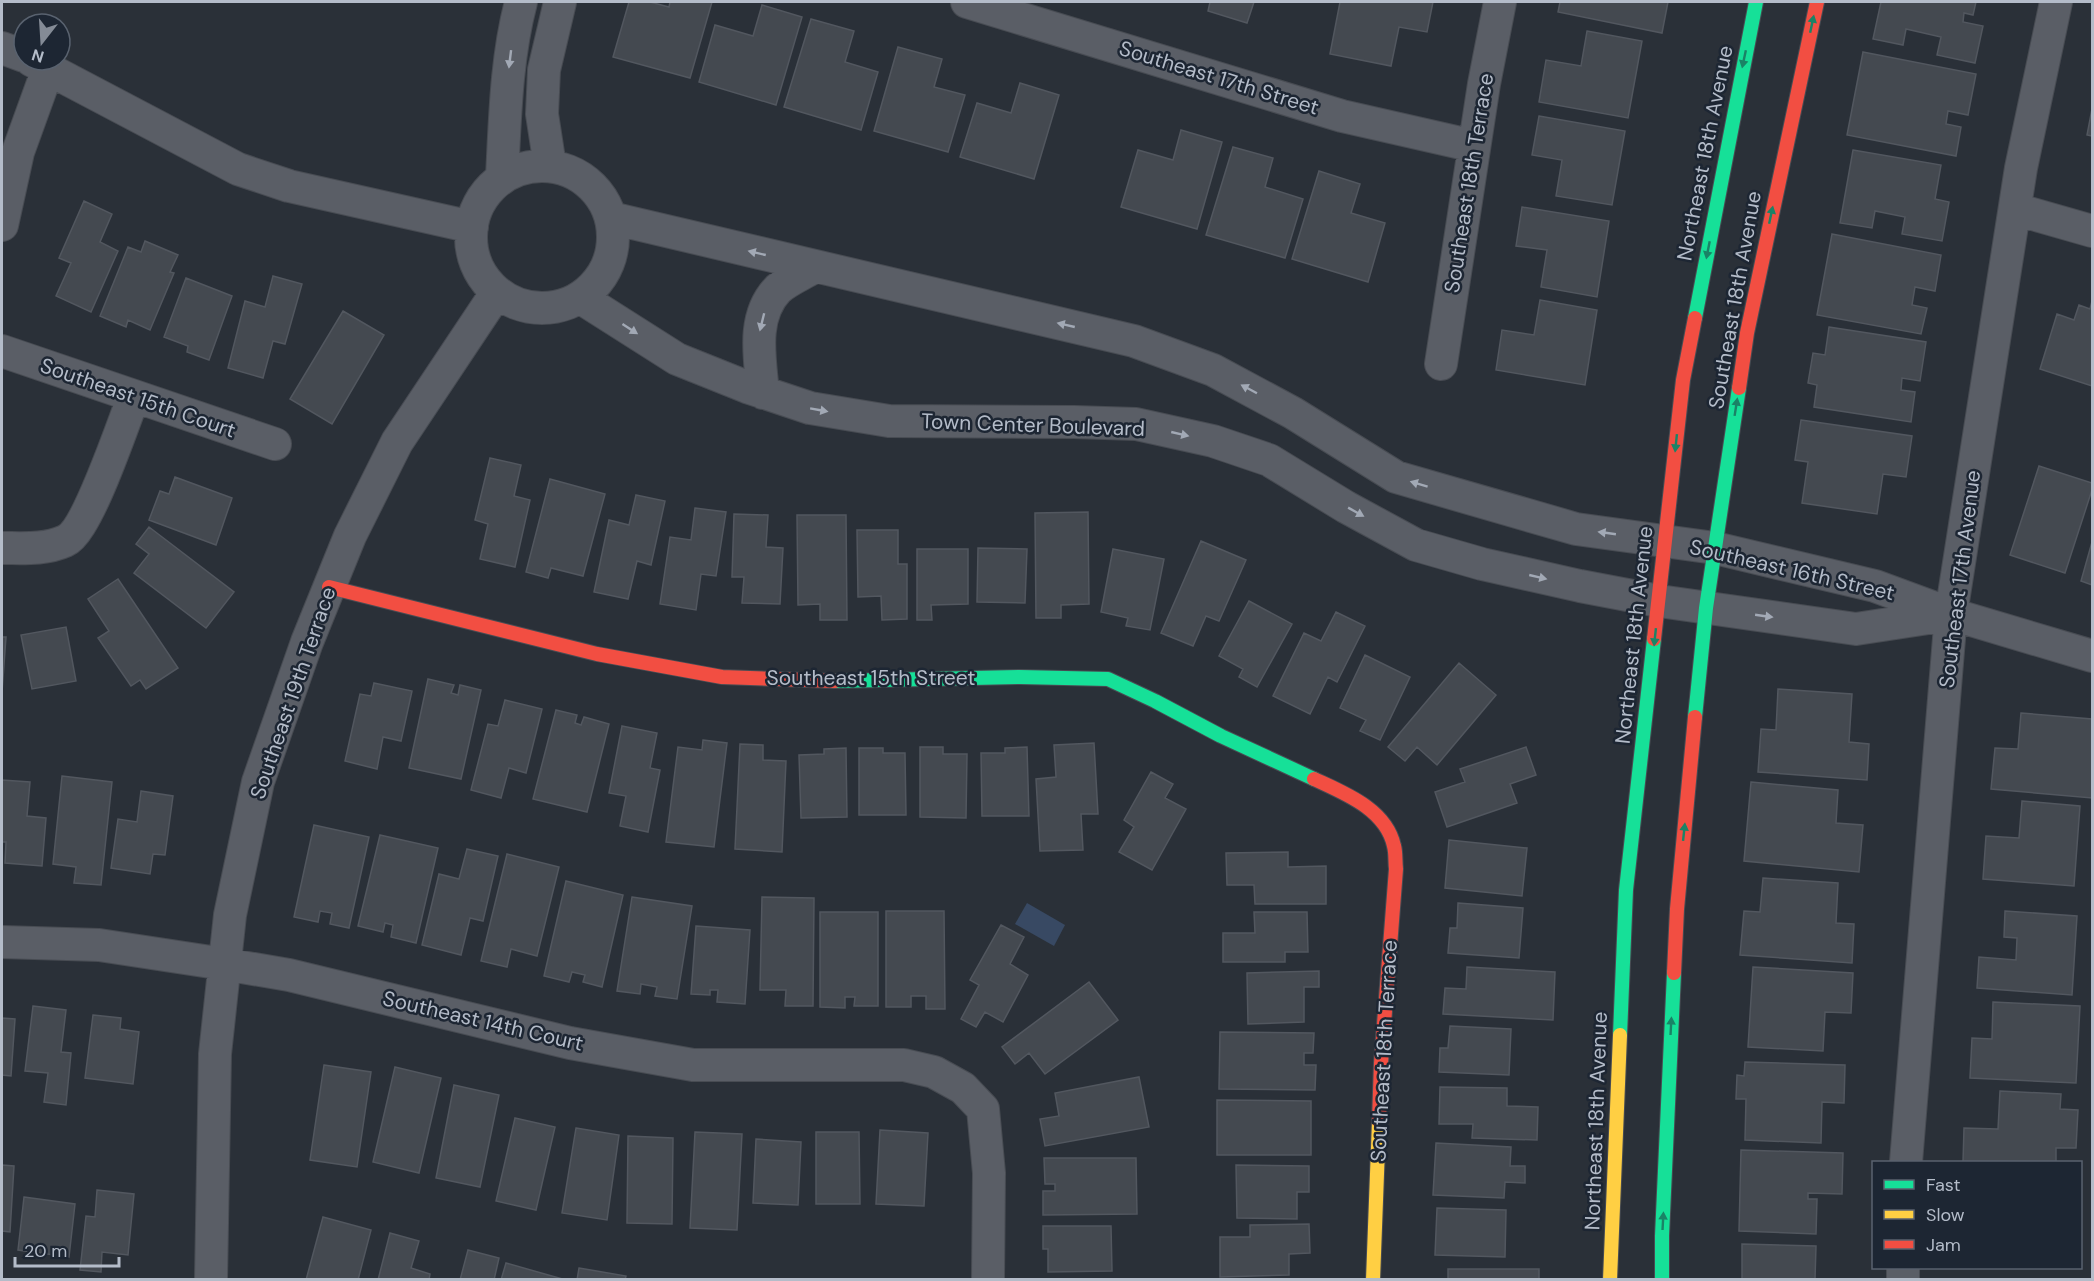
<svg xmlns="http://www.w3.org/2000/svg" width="2094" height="1281" font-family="'DM Sans',sans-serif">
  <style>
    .water { fill: #384963 }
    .building { fill: #444950; stroke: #52575f; stroke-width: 1.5 }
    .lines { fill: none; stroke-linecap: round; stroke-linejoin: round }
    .street-casing { stroke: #484c53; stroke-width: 34 }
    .fast-casing { stroke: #484c53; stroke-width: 16 }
    .slow-casing { stroke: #484c53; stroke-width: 16 }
    .jam-casing { stroke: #484c53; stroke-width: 16 }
    .street { stroke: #5a5e66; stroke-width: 32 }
    .fast { stroke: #16e098; stroke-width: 14 }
    .slow { stroke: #ffcf43; stroke-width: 14 }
    .jam { stroke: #f24e42; stroke-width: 14 }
    .oneway { fill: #1a8366 }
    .oneway2 { fill: #a2a9b5 }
    .labels { text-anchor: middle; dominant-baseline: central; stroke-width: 5; stroke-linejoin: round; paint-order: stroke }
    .street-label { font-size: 21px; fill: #b4bcc9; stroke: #1d2633 }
  </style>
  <rect width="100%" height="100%" fill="#2a3038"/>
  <!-- water -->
  <path class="water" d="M1027 903 1065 925 1054 946 1015 924Z"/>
  <!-- building -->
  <path class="building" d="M629 2H650L669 7 670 2H712L690 78 613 57Z
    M1210 2H1254L1247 23 1208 11Z
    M1340 2H1433L1427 32 1399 27 1391 66 1330 54Z
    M1560 2H1668L1662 33 1558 12Z
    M1881 2H1976L1973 15 1964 13 1963 22 1983 26 1975 63 1937 55 1941 37 1906 29 1903 45 1873 39Z
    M762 5 802 17 776 105 699 82 715 25 753 36Z
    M811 19 854 31 845 62 878 72 861 130 784 107Z
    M1587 31 1642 41 1628 118 1539 102 1546 60 1581 66Z
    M898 47 942 59 934 87 965 95 948 152 874 131Z
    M1863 52 1976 74 1968 115 1948 111 1946 124 1961 127 1956 156 1847 135Z
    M1020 83 1059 95 1034 179 960 157 977 103 1011 113Z
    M2092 109V136L2087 135Z
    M1539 116 1625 131 1612 205 1556 196 1562 160 1532 155Z
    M1181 130 1222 142 1197 229 1121 207 1138 150 1173 160Z
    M1233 147 1273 158 1265 187 1303 199 1285 258 1206 235Z
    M1853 150 1941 165 1935 199 1949 202 1942 241 1902 234 1905 217 1875 211 1872 228 1840 223Z
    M1319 171 1360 184 1351 213 1385 223 1368 282 1292 259Z
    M84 201 112 214 100 242 118 251 91 312 56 296 71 263 59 258Z
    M1522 207 1609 221 1597 297 1541 287 1547 250 1516 246Z
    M1832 234 1941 255 1935 291 1915 287 1912 305 1927 308 1921 334 1817 315Z
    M145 241 178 255 170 272 174 273 150 330 128 320 126 327 100 316 128 247 141 252Z
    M273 276 302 284 285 344 273 341 263 378 228 368 245 301 265 307Z
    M186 278 232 296 209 360 187 352 188 346 164 337Z
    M1540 300 1597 310 1585 385 1496 370 1502 330 1534 335Z
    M2092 301V386L2040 369 2057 314 2074 320 2079 305 2090 309Z
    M343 311 384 335 332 424 290 399Z
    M1829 327 1926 342 1920 381 1902 378 1901 390 1915 392 1911 422 1814 407 1817 385 1808 383 1813 353 1825 355Z
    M1801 420 1912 436 1906 477 1883 474 1877 514 1802 503 1808 462 1795 460Z
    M490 458 521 465 514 496 530 500 515 567 480 559 488 524 475 520Z
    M2039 466 2092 483V490L2065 573 2010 555Z
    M175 477 232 498 216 545 149 520 160 491 169 494Z
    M550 479 605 494 583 576 551 568 548 578 526 572Z
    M636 495 665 501 651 565 637 561 628 599 594 592 609 520 629 525Z
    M695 508 726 512 716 576 701 574 696 610 660 604 670 537 691 540Z
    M1088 512 1089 604 1061 605V618H1036L1035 513Z
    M734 514 768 515 766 547 783 548 780 604 742 603 744 577H732Z
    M797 515H846L847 620H820V604L798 605Z
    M149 527 234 592 206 628 134 573 149 554 136 544Z
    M857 530H898V564H907V619L882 620 881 596 858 597Z
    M1201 541 1246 560 1219 621 1206 616 1193 646 1161 633Z
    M2092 542V585L2081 581Z
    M978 548 1027 549 1025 603 977 602Z
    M917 549H968V604L931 605 932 620H917Z
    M1113 549 1164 559 1150 630 1126 626 1128 618 1101 612Z
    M118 579 178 668 146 689 140 680 131 686 98 638 109 631 88 599Z
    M1249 601 1292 624 1257 687 1239 677 1243 669 1219 656Z
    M1336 612 1365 626 1337 682 1328 677 1310 714 1273 696 1304 633 1321 641Z
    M66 627 76 681 32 689 21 635Z
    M2 637H6L2 692Z
    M1365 655 1410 677 1380 740 1360 731 1366 720 1340 708Z
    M1459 663 1496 695 1437 765 1417 747 1405 761 1388 747Z
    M428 679 454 685 451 693 458 695 460 685 481 690 461 779 409 768Z
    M374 683 412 691 401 741 383 737 377 769 345 761 360 694 371 696Z
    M1778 689 1852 694 1849 742 1869 744 1867 780 1758 772 1761 729 1776 730Z
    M505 700 542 709 526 773 509 768 501 798 471 790 488 724 498 726Z
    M556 710 577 715 575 723 581 725 584 717 609 724 587 812 533 799Z
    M2021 713 2092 719V798L1991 789 1995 748 2018 749Z
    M622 726 657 733 650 768 660 770 648 832 620 826 626 796 609 793Z
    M703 740 727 743 714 847 666 842 678 747 702 750Z
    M1094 743 1098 814H1081L1083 850 1040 851 1036 779 1056 777 1054 745Z
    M740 744 763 745V760L786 761 782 852 735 849Z
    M920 747H943V754H967L966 818 920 817Z
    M1027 747 1029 816H982L981 753H1005V748Z
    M1526 747 1536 775 1510 784 1517 803 1447 827 1435 792 1465 782 1460 769Z
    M846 748 847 817 801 818 799 755 824 754V749Z
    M859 748H883V753H905L906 815H859Z
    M1151 772 1173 784 1165 798 1186 809 1152 870 1119 852 1134 827 1124 820Z
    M62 776 112 782 101 885 74 883 76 867 53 864Z
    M2 780 30 782 27 816 46 818 42 866 5 863 6 842H2Z
    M1751 782 1838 790 1836 823 1863 825 1859 872 1744 861Z
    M141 791 173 796 165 855 153 854 150 874 111 868 118 819 137 822Z
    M2022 801 2080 806 2074 886 1983 879 1986 836 2019 838Z
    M314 825 369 837 349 928 330 924 332 913 320 911 318 922 294 917Z
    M380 835 438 848 416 943 391 937 393 925 385 923 383 932 358 926Z
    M1449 840 1527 848 1522 896 1445 888Z
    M467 849 498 856 483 921 470 918 461 955 422 945 439 874 459 879Z
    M1288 852V867L1326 866V904H1255L1254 885H1227L1226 853Z
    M507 854 559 867 537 956 511 949 507 967 481 961Z
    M1763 878 1838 883 1836 923 1854 924 1852 963 1740 955 1744 911 1760 912Z
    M566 881 623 895 602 987 583 982 585 975 572 972 569 982 544 976Z
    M632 897 692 906 677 999 655 996 657 987 641 984 640 994 617 991Z
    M762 897 814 898 813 1006H785L786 990H760Z
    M1458 903 1523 908 1519 958 1448 953 1450 928H1457Z
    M886 911H944L945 1009H926V996H911V1007H886Z
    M2005 911 2077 916 2072 995 1977 988 1979 957 2016 960 2017 938 2004 937Z
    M820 912H878V1006H854L855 997H845V1008L820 1007Z
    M1254 912H1307L1308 952H1285V962H1223V933H1255Z
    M1001 925 1024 937 1010 964 1028 975 1003 1022 985 1012 976 1027 961 1019 979 985 970 980Z
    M696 926 750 930 745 1004 717 1002 718 990H710V995L691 994Z
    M1467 967 1555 972 1553 1020 1443 1014 1445 988 1466 989Z
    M1753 967 1853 973 1851 1013 1825 1012 1823 1051 1748 1047Z
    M1319 971V987H1304V1022L1248 1024 1247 973Z
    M1089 982 1118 1020 1045 1074 1029 1053 1015 1064 1002 1047Z
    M1993 1002 2080 1006 2076 1083 1970 1078 1972 1038 1992 1039Z
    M33 1006 66 1010 61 1052 71 1053 66 1105 44 1102 48 1073 25 1071Z
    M93 1015 121 1018 120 1029 139 1032 133 1084 85 1078Z
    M2 1018 15 1019 11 1076 2 1075Z
    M1450 1026 1511 1029 1509 1075 1439 1072 1440 1048H1448Z
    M1220 1032 1314 1033 1313 1053H1304V1065H1316L1315 1090 1219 1089Z
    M1745 1062 1845 1065 1844 1103 1822 1102 1821 1143 1745 1140 1746 1099H1736L1737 1075 1744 1076Z
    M324 1065 371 1072 357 1167 310 1160Z
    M395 1067 441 1078 419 1173 373 1162Z
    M1139 1077 1149 1127 1045 1146 1040 1119 1059 1116 1055 1093Z
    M454 1085 499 1095 480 1187 436 1178Z
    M1440 1087 1507 1088V1106L1538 1107 1537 1140 1472 1138 1473 1124H1439Z
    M2000 1091 2061 1094 2060 1109 2078 1110 2076 1148H2056V1162H1963L1964 1128 1998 1129Z
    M1217 1100 1311 1101V1155H1217Z
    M515 1118 555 1127 536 1210 496 1201Z
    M576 1128 619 1135 607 1220 562 1213Z
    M880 1130 928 1133 924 1206 876 1204Z
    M695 1132 742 1134 737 1230 690 1228Z
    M816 1132H859L860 1204H816Z
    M628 1136 673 1138 672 1224 627 1223Z
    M756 1139 801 1142 798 1205 753 1203Z
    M1436 1143 1511 1147 1510 1166H1525V1183L1505 1182 1504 1198 1433 1195Z
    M1741 1150 1843 1153 1842 1194 1808 1193V1199H1817L1816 1234 1739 1231Z
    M1044 1158H1136L1137 1214 1043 1215V1191H1055V1184H1045Z
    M2 1165 14 1166 10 1232 2 1231Z
    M1236 1165 1309 1166V1192H1297V1219L1237 1218Z
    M97 1190 134 1194 128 1255 102 1252 101 1272 80 1270 86 1216 95 1217Z
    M24 1197 75 1204 69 1257 18 1250Z
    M1437 1208 1506 1210 1505 1257 1435 1255Z
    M323 1217 371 1230 358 1280H306Z
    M1309 1224 1310 1253 1289 1254V1275L1220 1277V1237H1250V1225Z
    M1043 1226H1111L1112 1271 1048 1272V1249H1043Z
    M390 1233 419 1241 411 1268 430 1274 429 1280H378Z
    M1742 1244 1816 1246 1815 1280H1742Z
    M468 1250 499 1258 494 1280H460Z
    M506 1263 566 1280H501Z
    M579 1268 626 1276 625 1280H577Z
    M1448 1269H1539V1280H1448Z"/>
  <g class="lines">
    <defs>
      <path id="street" d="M967 2 1342 116 1474 146
        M2 48 24 56
        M31 60 238 169 289 186 472 227
        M471 237a71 71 0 1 1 142 0a71 71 0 1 1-142 0Z
        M550 166 542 114 544 70 560 2
        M502 177C505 119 506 59 521 2
        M2015 209 2092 231
        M611 218 1134 341 1213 370 1293 413 1396 477 1576 529 1715 548 1875 586 1951 614 2092 656
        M2 225 18 152 48 69
        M581 298 677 359 747 387 810 408 889 421 1074 422 1136 424 1213 441 1269 460 1346 507 1416 545 1482 564 1580 586 1659 601 1856 629 1948 615
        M2 351 275 444
        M1441 364 1484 84 1500 2
        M763 393C760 359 751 317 778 289 788 280 803 274 814 267
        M2 548C23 548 45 550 65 541 88 531 123 423 134 396
        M2 942 99 945 224 964 289 975 570 1043 693 1065H904L934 1072 963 1088 983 1109 989 1173 988 1280
        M1906 1162 1951 614 2021 168 2056 2
        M211 1280 215 1054 230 915 258 782 307 642 350 536 397 442 497 292
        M1903 1280V1268"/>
      <path id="fast" d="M1695 318 1756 2
        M835 681 1020 677 1108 679 1155 701 1221 736 1314 779
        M1695 717 1706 608 1739 388
        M1620 1035 1626 890 1654 639
        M1662 1280V1236L1674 973"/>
      <path id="slow" d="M1373 1280 1379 1121
        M1610 1280 1620 1035"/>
      <path id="jam" d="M1739 388 1747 333 1817 2
        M329 587 597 654 722 677 835 681
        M1654 639 1683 380 1695 318
        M1314 779C1344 793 1386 809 1394 846 1396 853 1395 861 1396 869L1381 1063 1379 1121
        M1674 973 1677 909 1695 717"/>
    </defs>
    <!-- street casing -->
    <use href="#street" class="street-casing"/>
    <!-- fast casing -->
    <use href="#fast" class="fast-casing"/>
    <!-- slow casing -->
    <use href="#slow" class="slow-casing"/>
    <!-- jam casing -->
    <use href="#jam" class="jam-casing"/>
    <!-- street -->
    <use href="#street" class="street"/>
    <!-- fast -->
    <use href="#fast" class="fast"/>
    <!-- slow -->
    <use href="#slow" class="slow"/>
    <!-- jam -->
    <use href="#jam" class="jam"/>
  </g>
  <!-- one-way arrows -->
  <defs><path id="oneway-solid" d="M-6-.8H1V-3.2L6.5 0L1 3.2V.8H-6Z" transform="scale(1.5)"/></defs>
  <g class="oneway">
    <use href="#oneway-solid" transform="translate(1812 24) rotate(-78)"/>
    <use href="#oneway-solid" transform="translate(1744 59) rotate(102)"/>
    <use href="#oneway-solid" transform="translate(1771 215) rotate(-78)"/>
    <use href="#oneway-solid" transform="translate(1708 250) rotate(101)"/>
    <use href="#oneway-solid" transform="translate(1736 407) rotate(-81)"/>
    <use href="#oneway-solid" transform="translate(1676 443) rotate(96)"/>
    <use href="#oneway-solid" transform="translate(1655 637) rotate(96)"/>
    <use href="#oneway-solid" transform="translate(1684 832) rotate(-84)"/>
    <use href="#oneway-solid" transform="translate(1671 1026) rotate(-87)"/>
    <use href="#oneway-solid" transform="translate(1663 1221) rotate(-87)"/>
  </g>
  <g class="oneway2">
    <use href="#oneway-solid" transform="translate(510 59) rotate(97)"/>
    <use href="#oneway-solid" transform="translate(757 253) rotate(-167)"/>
    <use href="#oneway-solid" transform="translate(762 322) rotate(104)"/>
    <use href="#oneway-solid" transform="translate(1066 325) rotate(-167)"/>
    <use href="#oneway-solid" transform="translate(630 329) rotate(33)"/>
    <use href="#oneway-solid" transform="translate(1249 389) rotate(-152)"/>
    <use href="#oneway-solid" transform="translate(819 410) rotate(10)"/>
    <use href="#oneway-solid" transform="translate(1180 434) rotate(13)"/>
    <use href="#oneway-solid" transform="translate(1419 484) rotate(-163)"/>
    <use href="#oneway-solid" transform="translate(1356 512) rotate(29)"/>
    <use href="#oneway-solid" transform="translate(1607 533) rotate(-172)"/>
    <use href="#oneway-solid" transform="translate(1538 577) rotate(13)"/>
    <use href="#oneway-solid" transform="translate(1764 616) rotate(8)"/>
  </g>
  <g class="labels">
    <!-- street labels -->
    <g class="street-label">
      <text transform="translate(1219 78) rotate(17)">Southeast 17th Street</text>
      <text transform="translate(1705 153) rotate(-79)">Northeast 18th Avenue</text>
      <text transform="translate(1469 183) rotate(-81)">Southeast 18th Terrace</text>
      <text transform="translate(1735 300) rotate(-80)">Southeast 18th Avenue</text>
      <text transform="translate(138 398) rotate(19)">Southeast 15th Court</text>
      <text transform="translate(1033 425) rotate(2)">Town Center Boulevard</text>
      <text transform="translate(1792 570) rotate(13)">Southeast 16th Street</text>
      <text transform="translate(1960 579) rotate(-83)">Southeast 17th Avenue</text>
      <text transform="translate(1634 635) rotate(-84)">Northeast 18th Avenue</text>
      <text x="871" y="678">Southeast 15th Street</text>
      <text transform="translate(293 693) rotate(-71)">Southeast 19th Terrace</text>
      <text transform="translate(483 1021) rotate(13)">Southeast 14th Court</text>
      <text transform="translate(1384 1051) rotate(-87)">Southeast 18th Terrace</text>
      <text transform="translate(1596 1121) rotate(-88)">Northeast 18th Avenue</text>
    </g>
  </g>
  <!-- border -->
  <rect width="2094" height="1281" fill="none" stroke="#b4bcc9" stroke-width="6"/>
  <!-- legend -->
  <rect x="1872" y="1161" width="210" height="108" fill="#1d2633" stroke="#59626f" stroke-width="1.5"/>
  <rect x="1884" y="1180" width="30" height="9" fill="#16e098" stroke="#59626f" stroke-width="1.5"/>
  <text x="1926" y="1191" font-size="18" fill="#b4bcc9">Fast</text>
  <rect x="1884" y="1210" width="30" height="9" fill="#ffcf43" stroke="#59626f" stroke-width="1.5"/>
  <text x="1926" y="1221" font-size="18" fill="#b4bcc9">Slow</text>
  <rect x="1884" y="1240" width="30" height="9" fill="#f24e42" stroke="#59626f" stroke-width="1.5"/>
  <text x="1926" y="1251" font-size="18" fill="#b4bcc9">Jam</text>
  <!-- north arrow -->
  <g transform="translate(42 42) rotate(197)"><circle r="28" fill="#1d2633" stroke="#59626f" stroke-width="1.5"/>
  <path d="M0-4.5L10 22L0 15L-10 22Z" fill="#848b96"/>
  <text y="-9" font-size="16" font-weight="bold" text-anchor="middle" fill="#b4bcc9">N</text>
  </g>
  <!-- scale -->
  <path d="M15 1257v9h104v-9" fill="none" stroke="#b4bcc9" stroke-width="3"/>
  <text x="24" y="1257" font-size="18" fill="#b4bcc9" stroke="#1d2633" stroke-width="4.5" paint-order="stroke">20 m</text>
</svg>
